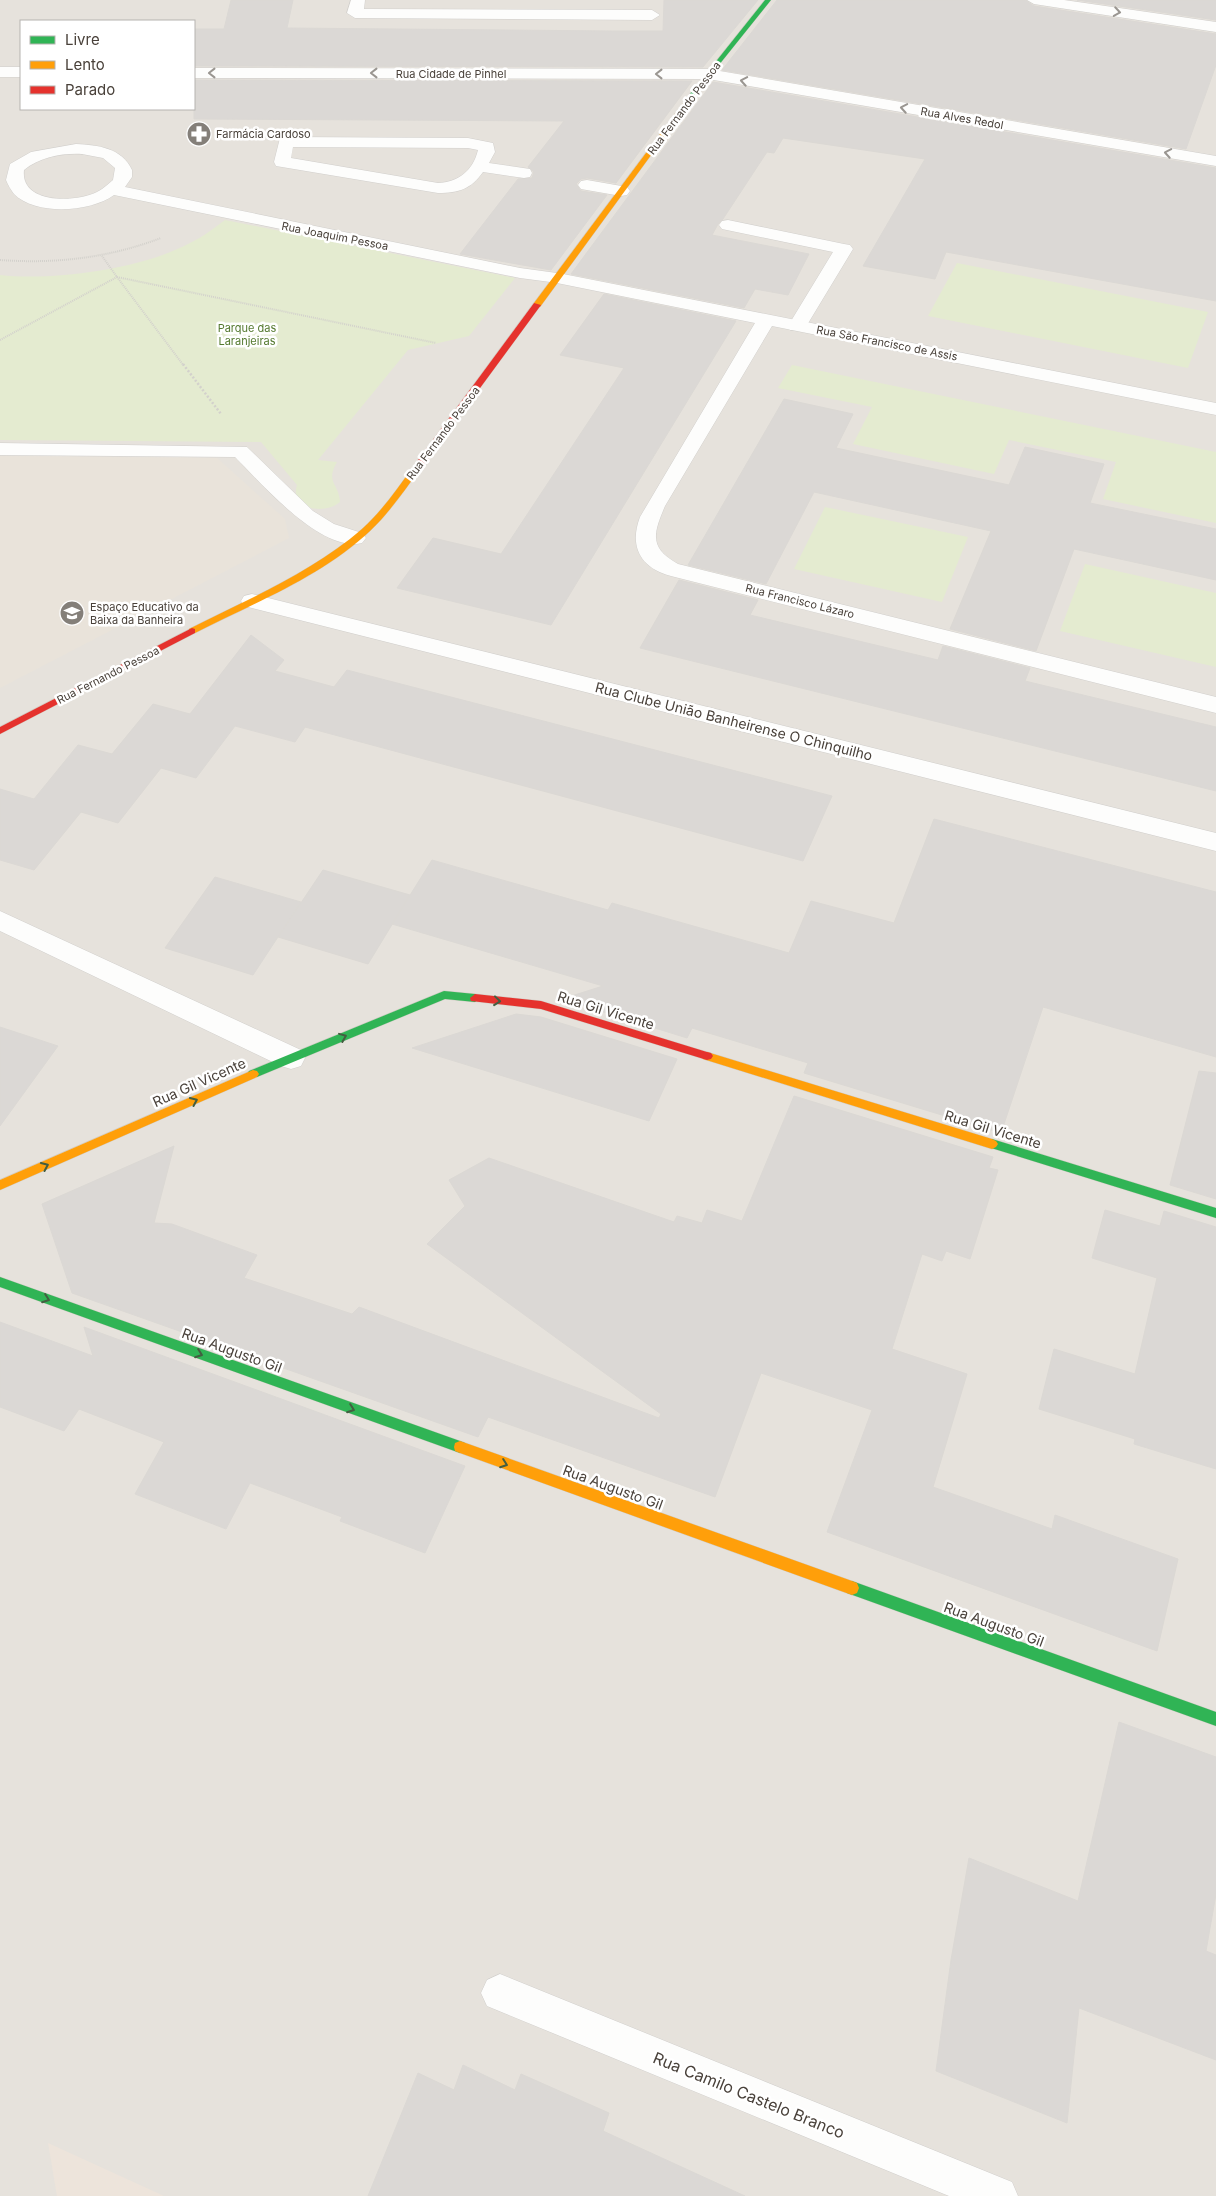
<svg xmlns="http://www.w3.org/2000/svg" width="1216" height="2196" font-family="Inter,sans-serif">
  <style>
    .residential { fill: #e6e2dc; fill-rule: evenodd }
    .commercial { fill: #ede4db }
    .education { fill: #e9e3da }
    .green { fill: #e4ebd0 }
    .building { fill: #dbd8d5; stroke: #dbd8d4 }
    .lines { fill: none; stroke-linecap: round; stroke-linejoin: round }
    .lane-casing { stroke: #d1cfcc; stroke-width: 1 }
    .street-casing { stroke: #d1cfcc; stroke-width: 1 }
    .fast-casing { stroke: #d2cdc5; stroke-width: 1 }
    .slow-casing { stroke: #d2cdc5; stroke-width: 1 }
    .jam-casing { stroke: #d2cdc5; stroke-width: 1 }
    .path-far1 { stroke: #d3d1cc; stroke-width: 2; stroke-dasharray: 1 1; stroke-linecap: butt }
    .path { stroke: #d3d1cc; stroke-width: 2.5; stroke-dasharray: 2 2; stroke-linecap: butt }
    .lane { fill: #fdfdfc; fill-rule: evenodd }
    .street { fill: #fdfdfc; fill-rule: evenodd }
    .fast { fill: #30b455; fill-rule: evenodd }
    .slow { fill: #ff9f0a; fill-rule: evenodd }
    .jam { fill: #e5322d; fill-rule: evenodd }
    .oneway { stroke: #9a9691 }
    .oneway2 { stroke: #435e41 }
    .labels { text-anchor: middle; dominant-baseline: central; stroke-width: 5; stroke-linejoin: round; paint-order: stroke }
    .far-street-label { font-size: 11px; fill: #49413a; stroke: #fff }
    .far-poi-label { font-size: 11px; fill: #49413a; stroke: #fff; text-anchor: start }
    .far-park-label { font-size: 11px; fill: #54792f; stroke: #fff }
    .street-label { font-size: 14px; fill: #49413a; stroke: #fff }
    .near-street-label { font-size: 16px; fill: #49413a; stroke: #fff }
  </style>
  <rect width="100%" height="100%" fill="#f3f1ee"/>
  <!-- residential -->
  <path class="residential" d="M0 0H1216V2196H0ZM21 21H194V109H21Z"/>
  <!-- commercial -->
  <path class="commercial" d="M48 2143 164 2196H57Z"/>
  <!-- education -->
  <path class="education" d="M0 456 217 458 285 519 289 538 0 688Z"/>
  <!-- green -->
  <path class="green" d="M225 220 515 278 469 336 408 350 318 460 337 462C325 483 339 483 340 502 325 515 289 510 297 485L261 442 0 440V275C54 281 142 269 190 243 203 237 214 228 225 220Z
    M957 263 1208 312 1188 368 928 316Z
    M792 365 1216 452V523L1103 499 1116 462 1009 440 994 474 853 444 872 407 778 388Z
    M825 507 968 537 942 602 794 569Z
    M1085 564 1216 593V667L1060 631Z"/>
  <!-- building -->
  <path class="building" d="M231 0H293L287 28 613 31H663L664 0H758L703 67 194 66V29H224Z
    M777 0H1025L1034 6 1216 34V65L1186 149 722 70Z
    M1077 0H1216V20Z
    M194 80 692 81 616 183 587 178 581 179 576 184 581 191 607 195 551 270 460 254 518 179 532 178 534 172 528 167 564 121 194 119Z
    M713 82 1216 168V301L946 252 935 279 863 266 925 159 783 138 774 153 767 152 723 219 718 224 712 235 809 254 788 295 755 289 744 308 571 274Z
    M604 294 736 321 551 625 397 588 433 538 501 554 624 368 560 355Z
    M784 399 853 414 836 448 1009 485 1025 447 1104 464 1090 503 1216 529V580L1074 549 1036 651 950 629 991 531 814 492 766 584 688 565Z
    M679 580 758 600 750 615 938 660 943 646 1030 668 1025 681 1216 727V791L640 648Z
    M251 635 284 660 275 671 334 687 347 670 832 796 803 861 305 727 295 742 235 726 196 778 161 768 118 823 81 812 34 870 0 860V789L34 799 78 745 112 754 153 704 190 714Z
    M934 819 1216 892V1057L1043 1007 1001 1133 804 1073 808 1063 692 1028 687 1038 562 999 603 986 392 924 432 860 608 910 612 903 789 953 811 901 894 923Z
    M323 870 410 895 368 964 278 937Z
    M215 877 301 902 253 975 165 948Z
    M516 1014 541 1017 677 1059 649 1121 412 1048Z
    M0 1027 58 1046 0 1126Z
    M1199 1071 1216 1073V1199L1170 1185Z
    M794 1096 993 1157 989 1168 998 1170 970 1259 946 1251 942 1261 922 1254 892 1349 967 1374 933 1487 1052 1529 1055 1515 1178 1559 1157 1651 827 1532 872 1410 761 1373 715 1497 488 1417 478 1437 72 1293 42 1204 174 1146 154 1223 172 1224 257 1255 244 1278 352 1314 359 1307 659 1418 661 1414 427 1244 465 1206 449 1180 489 1158 674 1222 677 1216 702 1223 707 1210 742 1221Z
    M1105 1210 1160 1226 1164 1211 1216 1227V1469L1134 1444 1135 1439 1039 1409 1054 1349 1135 1374 1157 1278 1092 1258Z
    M0 1322 93 1356 84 1327 465 1466 425 1553 340 1521 342 1517 250 1483 226 1529 135 1494 164 1442 79 1409 64 1431 0 1407Z
    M1119 1722 1216 1757V1894L1206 1951 1216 1955V2060L1079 2008 1067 2123 936 2071 951 1960 969 1858 1078 1901Z
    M463 2065 515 2090 521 2074 609 2113 603 2131 745 2196H368L418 2073 454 2090Z"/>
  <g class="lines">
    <defs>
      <path id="lane" d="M351 0H365L364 9 652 10 660 15 652 20 355 18 347 13Z
        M286 137 468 138 493 143 495 152 489 163 530 169 532 173 530 177 524 178 483 172C471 189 459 193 438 193L276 166 274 162 280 138ZM293 147 468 148 478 150C473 171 458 182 438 183L291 158Z
        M76 144C98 145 122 148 132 170V177L125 187 520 268 564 274 567 278 564 282 558 283 520 278 114 195C91 212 36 216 14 194 11 190 8 185 6 180L10 164 31 152ZM82 154 103 158 115 168 113 180C108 184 103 189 97 192 75 203 20 204 24 170 40 157 62 153 82 154Z
        M587 180 627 187 630 191 627 195 621 196 581 189 578 185 581 181Z
        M728 220 844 244 850 245 853 249 804 330H790L788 326 833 252 722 229 719 225 722 221Z
        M0 443 247 447 313 511 334 524 362 533 366 538 362 543C321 553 262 484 235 457L0 455Z
        M0 911 301 1050 305 1058 301 1066 291 1069 281 1066 0 931Z"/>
      <path id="street" d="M1027 0H1064L1216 22V32L1034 4Z
        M0 67H21V77H0Z
        M194 68 708 69 1216 156V166L708 79 194 78Z
        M558 273 1216 403V415L772 326 665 506C653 534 649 548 678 564L1216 697V713L671 576C640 568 629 546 640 517L755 323 552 282 549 278 552 274Z
        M252 594 1216 833V851L244 606 241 601 244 596Z
        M500 1974 1012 2182 1018 2196H949L487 2006 481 1993 487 1980Z"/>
      <path id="fast" d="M765 0H771L694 96H690V94Z
        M444 991 475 994 480 998 475 1002 445 999 257 1077H249L247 1074 249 1071Z
        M992 1139 1216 1208V1218L988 1147 986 1144 988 1141Z
        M0 1277 460 1441 465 1443 466 1447 465 1451 460 1453 0 1287Z
        M852 1581 1216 1712V1726L847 1593 845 1588 847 1583Z"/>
      <path id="slow" d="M690 94 695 95 540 307H534V303Z
        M413 467H419L420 469C404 491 389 513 370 531 321 577 254 603 195 633H189V629C248 599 311 573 362 529 382 511 397 489 413 467Z
        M707 1052 992 1139 996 1141 998 1144 996 1147 992 1149 703 1059 701 1056 703 1053Z
        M253 1070 257 1071 259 1074 257 1077 0 1190V1180Z
        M460 1441 852 1581 857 1583 859 1588 857 1593 852 1595 460 1453 455 1451 454 1447 455 1443Z"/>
      <path id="jam" d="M534 303 541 305 419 471H413V467Z
        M192 628 195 629V633L0 734V727Z
        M475 994 541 1001 707 1052 711 1053 713 1056 711 1059 707 1060 541 1009 471 1001 470 998Z"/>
    </defs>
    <!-- lane casing -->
    <use href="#lane" class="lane-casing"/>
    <!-- street casing -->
    <use href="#street" class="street-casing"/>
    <!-- fast casing -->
    <use href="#fast" class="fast-casing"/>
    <!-- slow casing -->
    <use href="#slow" class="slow-casing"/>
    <!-- jam casing -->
    <use href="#jam" class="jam-casing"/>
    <!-- path-far1 -->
    <path class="path-far1" d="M0 260C56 264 108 258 161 238
      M117 277 436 343
      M117 277 184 366
      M0 340 117 277 102 256"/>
    <!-- path -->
    <path class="path" d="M183 364 221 414"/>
    <!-- lane -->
    <use href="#lane" class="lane"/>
    <!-- street -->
    <use href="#street" class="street"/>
    <!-- fast -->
    <use href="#fast" class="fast"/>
    <!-- slow -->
    <use href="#slow" class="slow"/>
    <!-- jam -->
    <use href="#jam" class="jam"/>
  </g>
  <!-- one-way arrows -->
  <defs><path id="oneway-chevron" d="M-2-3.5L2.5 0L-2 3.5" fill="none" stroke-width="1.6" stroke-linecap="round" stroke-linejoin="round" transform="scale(1.25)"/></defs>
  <g class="oneway">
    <use href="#oneway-chevron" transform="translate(1117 12) rotate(9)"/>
    <use href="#oneway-chevron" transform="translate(212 73) rotate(-180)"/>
    <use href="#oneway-chevron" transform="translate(374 73) rotate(-180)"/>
    <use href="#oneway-chevron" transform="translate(659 74) rotate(-180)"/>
    <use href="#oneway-chevron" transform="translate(744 81) rotate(-170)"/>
    <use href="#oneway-chevron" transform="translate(904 108) rotate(-170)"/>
    <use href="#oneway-chevron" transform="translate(1168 153) rotate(-170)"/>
  </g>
  <g class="oneway2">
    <use href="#oneway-chevron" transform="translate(497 1001) rotate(6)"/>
    <use href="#oneway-chevron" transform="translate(343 1037) rotate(-22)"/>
    <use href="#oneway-chevron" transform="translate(194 1101) rotate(-24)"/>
    <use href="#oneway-chevron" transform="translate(45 1166) rotate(-24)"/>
    <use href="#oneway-chevron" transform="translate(46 1299) rotate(20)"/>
    <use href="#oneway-chevron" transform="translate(199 1354) rotate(20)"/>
    <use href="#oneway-chevron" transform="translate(351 1409) rotate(20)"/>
    <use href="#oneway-chevron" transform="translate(504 1464) rotate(20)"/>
  </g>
  <!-- icons -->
  <defs>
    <symbol id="pharmacy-disc" viewBox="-11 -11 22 22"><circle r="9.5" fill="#847f79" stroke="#fff"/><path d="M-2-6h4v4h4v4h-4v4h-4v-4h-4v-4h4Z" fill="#fff"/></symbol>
    <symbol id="school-disc" viewBox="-11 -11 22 22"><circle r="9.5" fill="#847f79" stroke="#fff"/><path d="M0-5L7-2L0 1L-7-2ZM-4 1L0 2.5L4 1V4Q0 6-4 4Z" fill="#fff"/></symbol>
  </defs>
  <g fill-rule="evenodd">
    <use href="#pharmacy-disc" x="185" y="120" width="28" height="28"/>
    <use href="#school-disc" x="58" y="599" width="28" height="28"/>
  </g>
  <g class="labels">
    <!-- far-street labels -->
    <g class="far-street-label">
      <text x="451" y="74">Rua Cidade de Pinhel</text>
      <text transform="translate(684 108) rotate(-53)">Rua Fernando Pessoa</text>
      <text transform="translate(962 118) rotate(10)">Rua Alves Redol</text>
      <text transform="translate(335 236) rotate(11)">Rua Joaquim Pessoa</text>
      <text transform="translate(887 343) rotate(11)">Rua São Francisco de Assis</text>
      <text transform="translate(443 433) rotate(-53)">Rua Fernando Pessoa</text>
      <text transform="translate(800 601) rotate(14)">Rua Francisco Lázaro</text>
      <text transform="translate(108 675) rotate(-27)">Rua Fernando Pessoa</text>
    </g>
    <!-- far-poi labels -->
    <g class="far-poi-label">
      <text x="216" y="134">Farmácia Cardoso</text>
      <text x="90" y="607">Espaço Educativo da<tspan x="90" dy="13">Baixa da Banheira</tspan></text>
    </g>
    <!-- far-park labels -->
    <g class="far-park-label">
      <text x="247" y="328">Parque das<tspan x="247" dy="13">Laranjeiras</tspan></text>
    </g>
    <!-- street labels -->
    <g class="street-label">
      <text transform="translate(734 721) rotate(14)">Rua Clube União Banheirense O Chinquilho</text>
      <text transform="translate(606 1010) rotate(17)">Rua Gil Vicente</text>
      <text transform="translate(199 1082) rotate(-24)">Rua Gil Vicente</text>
      <text transform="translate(993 1129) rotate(17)">Rua Gil Vicente</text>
      <text transform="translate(232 1350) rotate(20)">Rua Augusto Gil</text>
      <text transform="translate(613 1487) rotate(20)">Rua Augusto Gil</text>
      <text transform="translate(994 1624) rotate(20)">Rua Augusto Gil</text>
    </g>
    <!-- near-street labels -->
    <g class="near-street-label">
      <text transform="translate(749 2095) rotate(22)">Rua Camilo Castelo Branco</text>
    </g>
  </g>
  <!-- legend -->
  <rect x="20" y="20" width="175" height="90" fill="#ffffff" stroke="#b6b3b0"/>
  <rect x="30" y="36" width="25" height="8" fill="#30b455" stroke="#b6b3b0"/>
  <text x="65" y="45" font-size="15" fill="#49413a">Livre</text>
  <rect x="30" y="61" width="25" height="8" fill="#ff9f0a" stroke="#b6b3b0"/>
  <text x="65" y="70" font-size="15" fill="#49413a">Lento</text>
  <rect x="30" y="86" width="25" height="8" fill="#e5322d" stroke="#b6b3b0"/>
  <text x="65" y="95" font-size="15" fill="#49413a">Parado</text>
</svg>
